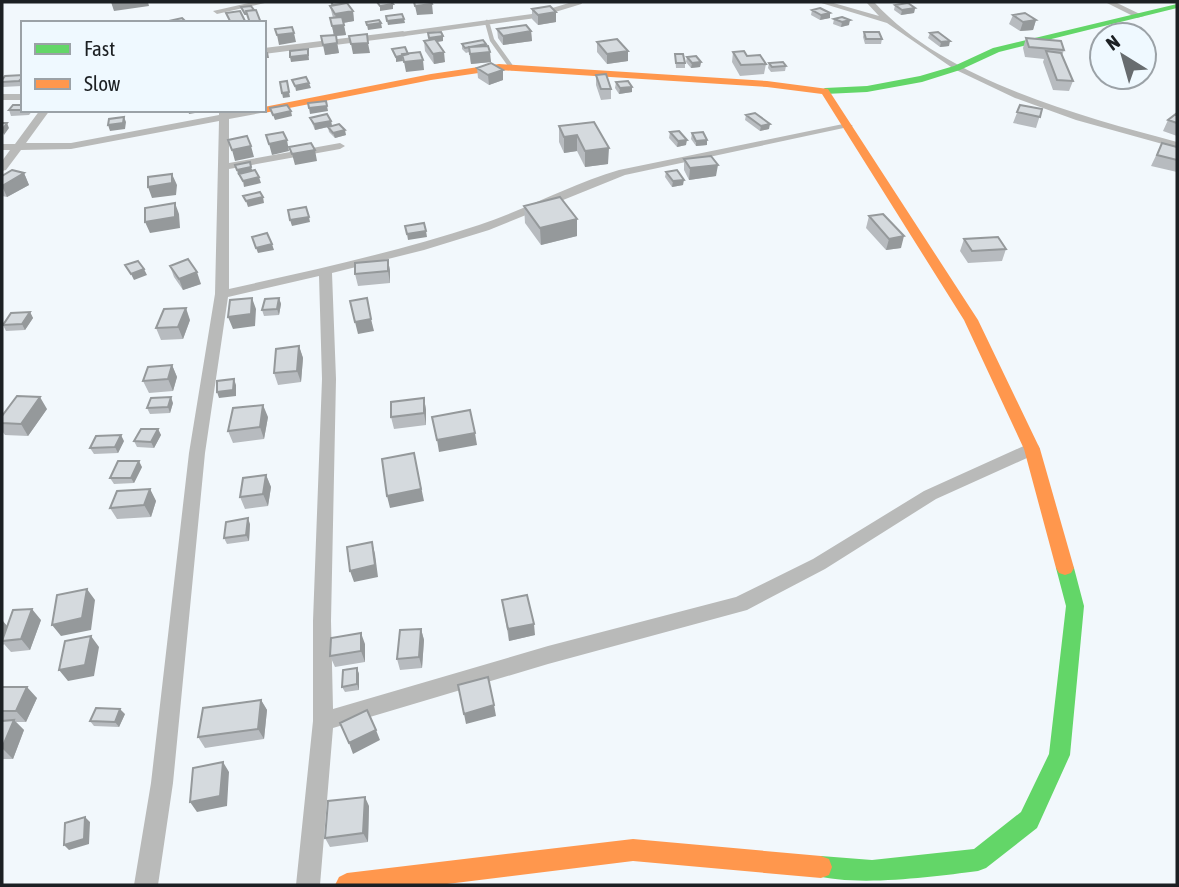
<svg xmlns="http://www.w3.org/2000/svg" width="1179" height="887" font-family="'Asap Condensed',sans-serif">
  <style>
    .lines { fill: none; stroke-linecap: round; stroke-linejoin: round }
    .lane { stroke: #b9bab9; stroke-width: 4.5 }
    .street { fill: #b9bab9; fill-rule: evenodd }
    .fast { fill: #63d668; fill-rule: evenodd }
    .slow { fill: #ff974d; fill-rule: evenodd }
    .wall { fill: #b7bbbf }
    .shaded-wall { fill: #95999b }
    .building { fill: #d5dade; stroke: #95999b; stroke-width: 2 }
  </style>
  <rect width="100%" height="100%" fill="#f2f8fc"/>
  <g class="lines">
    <!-- lane -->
    <path class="lane" d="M487 22 492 40 512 68
      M403 34 534 16 580 2"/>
    <!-- street -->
    <path class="street" d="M253 2H269L217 14 213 11Z
      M818 2H830L879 16 866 2H874C947 81 1077 115 1177 142V148L1076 120 1015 98 954 69 887 23Z
      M1105 2H1115L1144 16 1137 18Z
      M403 31 407 34 406 36 264 54V48Z
      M2 94H23V100H2Z
      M264 108 267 110 266 112 229 119V163L340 143 345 146 340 149 229 169V289C313 270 397 252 479 225 527 209 571 184 619 170L848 123 853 126 625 175 489 230 424 250 332 273 336 379 331 621 333 709 548 646 736 597 813 559 924 491 1026 445H1038L1040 449 1038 453 936 499 825 569 747 610 548 664 333 728 320 885H296L313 721V621L322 379 319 276 228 297 205 453 173 783 158 885H134L151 783 189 453 215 294 219 121 71 149 21 150 6 170 2 171V161L10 150H2V144H15L40 110H50L26 143H71L219 115V110H229V113L264 110Z"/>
    <!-- fast -->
    <path class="fast" d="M1177 4V8L999 52 960 70 922 82 867 92 825 94 820 91 825 88 867 86 920 76 954 66 993 48Z
      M1065 561 1071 563 1074 568 1084 606 1070 755 1037 828 986 868 978 871C932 877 856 887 813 875L810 867 813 859 821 856 872 860 974 849 1021 812 1049 754 1066 606 1056 568 1059 563Z"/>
    <!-- slow -->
    <path class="slow" d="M499 64 767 81 828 89 978 320 1040 449 1074 568 1071 573 1065 575 1059 573 1056 568 1024 449 964 320 822 94 767 87 499 70 431 80 264 113 259 110H264V107L431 74Z
      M633 839 821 856 829 859 832 867 829 875 821 878 633 861 439 885H335L339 877 347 873Z"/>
  </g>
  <!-- wall -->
  <path class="wall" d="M331 2 353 11 354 21 343 23 346 35 336 36 339 53 325 55 334 35 330 18H333L330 6H331Z
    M895 5 915 8 914 13 901 15 894 10Z
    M532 9 556 22 538 25 532 19Z
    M812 10 830 18 820 20 811 15Z
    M1013 15 1036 20 1033 30 1020 31 1009 24Z
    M834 19 849 25 841 27 833 24Z
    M497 29 531 31 532 41 503 45 498 38Z
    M864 32 882 39 881 44H865L863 37Z
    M428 33 443 36V41L436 42 445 62 434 64 425 51 424 41 429 40Z
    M930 33 949 46 940 47 928 38Z
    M1026 38 1064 50 1062 56 1073 81 1069 91 1053 90 1043 62 1044 59 1025 57 1023 48Z
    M597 42 628 51V61L607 64 597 52Z
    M462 44H486L491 62 471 64 469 52 466 53 462 49Z
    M733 52 747 56 766 64 764 74 740 76 732 62Z
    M675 54 685 63V68H676Z
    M687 57 701 62 700 67 691 68 686 62Z
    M769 63 786 66 785 71 771 72 768 68Z
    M477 68 503 70V80L489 85 478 78Z
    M23 75 22 86 2 87V80Z
    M596 75 611 89V99L601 100 596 85Z
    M616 82 632 87V92L619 94 615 88Z
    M1020 105 1042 109 1036 128 1013 123Z
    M9 110H33L29 115 11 116Z
    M1177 113V136L1163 131 1168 120Z
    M746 115 769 129 760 131 745 120Z
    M310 118 331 121 332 126 346 135 335 138 329 132 328 127 315 130 312 123Z
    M594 122 608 164 585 167 577 151 564 153 559 142V126Z
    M670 132 686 145 677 147 669 138Z
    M692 133 707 140V145L696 146 691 139Z
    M1162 143 1177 147V172L1151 166Z
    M684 159 716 176 689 180 684 170Z
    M666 172 683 185 672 187 665 177Z
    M24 173 29 185 7 197 2 196V176Z
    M524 206 577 236 541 245 525 223Z
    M869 216 901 248 886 250 866 228Z
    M964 239 1006 249 1002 261 968 263 960 251Z
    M388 260 390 271V283L358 286 355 274Z
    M170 266 201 284 183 290 174 277Z
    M279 298 281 304 279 315 264 316 262 310Z
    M30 312 33 318 25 330 6 331 3 325Z
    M190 320 183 339 161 340 156 328Z
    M299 346 303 358 301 382 278 385 274 373Z
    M172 365 177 377 173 391 149 393 143 381Z
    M424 398 426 410V425L394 429 391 417Z
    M173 403 170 413 150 414 147 408Z
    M47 409 28 436 5 435 2 431V416Z
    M268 417 264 439 233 443 228 431Z
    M158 429 161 435 154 448 137 447 134 441Z
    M124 441 118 453 94 454 90 448Z
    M142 467 134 483 114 484 110 478Z
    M266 475 271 487 268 506 245 509 240 497Z
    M150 489 156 501 151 517 117 519 110 508Z
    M250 524 249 541 227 544 224 538Z
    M502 600 535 635 509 641Z
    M2 620 7 626 41 620 30 650 11 652 4 644 2 647Z
    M421 629 424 640 422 668 400 670 397 659Z
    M365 644V662L335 667 330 656Z
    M357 668 359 674V690L345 692 342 687Z
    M2 687 37 698 26 722H16L24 730 13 759H2Z
    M261 700 267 710 264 739 205 748 198 737Z
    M125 714 119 727 94 726 90 721Z
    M369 806 368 842 330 847 325 838Z"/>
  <!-- shaded-wall -->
  <path class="shaded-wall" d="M111 2H148L149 6 114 11Z
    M393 4V9L380 11V6Z
    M432 4 433 14 417 15 415 6Z
    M915 8 914 13 901 15 902 10Z
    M353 11 354 21 337 24 335 14Z
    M556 12V22L538 25V15Z
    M830 13V18L820 20 821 15Z
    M404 19 405 23 388 25 387 21Z
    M850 20 849 25 841 27 842 22Z
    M1036 20 1033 30 1020 31 1023 22Z
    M381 23 382 28 368 30 367 25Z
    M344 25 346 35 334 36 332 26Z
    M531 31 532 41 503 45V36Z
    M294 33 296 42 279 45 277 35Z
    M443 36V41L430 43 429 38Z
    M950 41 949 46 940 47 941 42Z
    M337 43 339 53 325 55 323 45Z
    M368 43 370 53 353 54 351 44Z
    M308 49 309 60 291 62 290 57Z
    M628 51V61L607 64V54Z
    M268 52 269 58H264V53Z
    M444 52 445 62 434 64 433 54Z
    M490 52 491 62 471 64 470 54Z
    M402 56 403 61 396 62V57Z
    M423 60 424 70 406 72 404 62Z
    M701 62 700 67 691 68 692 63Z
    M503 70V80L489 85 488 75Z
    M23 77V85L22 86 19 81Z
    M309 83 311 88 296 91 295 86Z
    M632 87V92L619 94 620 88Z
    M289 92 290 97 283 98 282 93Z
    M327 106 328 111 310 114 309 108Z
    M188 110H201V112L189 114Z
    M291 111 292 116 275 120 273 115Z
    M124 117 126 122 125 129 110 131 108 125Z
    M331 121 332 126 315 130 314 124Z
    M7 123 9 128 4 135 2 130Z
    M770 124 769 129 760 131 761 126Z
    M345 130 346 135 335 138 333 133Z
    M577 135V151L564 153V137Z
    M287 140 289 151 272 155 269 144Z
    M687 140 686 145 677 147 678 141Z
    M707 140V145L696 146V141Z
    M251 146 254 157 235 161 232 150Z
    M609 148 608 164 585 167V151Z
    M315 150 317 161 295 165 292 154Z
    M718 165 716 176 689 180 690 168Z
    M251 167 253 172 238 175 237 170Z
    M24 173 29 185 7 197 2 186Z
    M172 174 177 185 176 195 152 198 148 187Z
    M259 177 261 183 244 187 243 181Z
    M684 180 683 185 672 187 673 181Z
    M263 197 264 203 248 207 246 201Z
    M175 203 179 214 180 228 150 233 145 222Z
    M309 217 310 222 292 226 290 220Z
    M577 219V236L541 245 540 228Z
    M426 231 427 237 408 240 407 234Z
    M904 236 901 248 886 250 889 239Z
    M272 244 274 250 258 253 256 248Z
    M388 260 390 271V283L388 271Z
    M144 269 147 275 134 280 131 274Z
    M197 272 201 284 183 290 179 279Z
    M252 298 256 309 255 326 233 329 228 317Z
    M279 298 281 304 279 315 277 309Z
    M186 308 190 320 183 339 178 327Z
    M30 312 33 318 25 330 22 324Z
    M371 319 374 331 358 334 355 322Z
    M299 346 303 358 301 382 297 371Z
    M172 365 177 377 173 391 168 379Z
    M234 379 236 385V396L219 398 217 392Z
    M40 397 47 409 28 436 21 424Z
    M171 397 173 403 170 413 168 407Z
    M424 398 426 410V425L424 413Z
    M263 405 268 417 264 439 260 427Z
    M158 429 161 435 154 448 151 442Z
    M475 433 477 445 439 452 437 440Z
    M121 435 124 441 118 453 115 447Z
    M414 453 424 501 390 508 387 496Z
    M139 461 142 467 134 483 131 478Z
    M266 475 271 487 268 506 263 494Z
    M150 489 156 501 151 517 144 505Z
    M248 518 250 524 249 541 246 535Z
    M372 542 375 554 378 577 354 582 350 571Z
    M87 589 95 600 91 630 61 636 52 625Z
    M32 609 41 620 30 650 21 639Z
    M2 620 12 632 2 641Z
    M534 624 535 635 509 641 508 629Z
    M421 629 424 640 422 668 419 657Z
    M361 633 365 644V662L361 651Z
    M91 636 99 647 94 676 68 681 59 670Z
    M357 668 359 674V690L357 684Z
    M27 687 37 698 26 722 16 711Z
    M261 700 267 710 264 739 258 729Z
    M494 705 496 716 466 724 464 714Z
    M120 709 125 714 119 727 115 722Z
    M14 720 24 730 13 759 2 748Z
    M376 730 380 740 353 754 349 743Z
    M223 762 229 772 227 806 197 812 190 802Z
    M365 797 369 806 368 842 363 833Z
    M85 817 90 822 89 844 69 850 64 845Z"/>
  <!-- building -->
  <path class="building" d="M331 2H346L347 3 333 5Z
    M377 2H391L393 4 380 6Z
    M414 2H431L432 4 415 6Z
    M347 3 353 11 335 14 330 6Z
    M908 3 915 8 902 10 895 5Z
    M251 6 254 10 246 11 247 14H245L241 7Z
    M550 6 556 12 538 15 532 9Z
    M820 8 830 13 821 15 812 10Z
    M256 10 261 23H250L246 11Z
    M240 11 245 21 231 23 226 13Z
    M1025 13 1036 20 1023 22 1013 15Z
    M402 14 404 19 387 21 386 16Z
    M342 17 344 25 332 26 330 18Z
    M842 17 850 20 842 22 834 19Z
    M182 18 186 22 170 23 169 21Z
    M379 20 381 23 367 25 366 22Z
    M526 25 531 31 503 36 497 29Z
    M292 27 294 33 277 35 275 29Z
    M441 32 443 36 429 38 428 33Z
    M864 32H879L882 39H866Z
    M938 32 950 41 941 42 930 33Z
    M367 34 368 43 351 44 349 36Z
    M336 35 337 43 323 45 321 36Z
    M1026 38 1061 41 1064 50 1029 47Z
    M435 39 444 52 433 54 424 41Z
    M617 39 628 51 607 54 597 42Z
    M483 40 486 44 465 48 462 44Z
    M488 46 490 52 470 54 469 47Z
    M405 47 408 54 396 57 392 49Z
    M308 49V55L290 57V51Z
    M744 51 747 56 760 55 766 64 741 65 733 52Z
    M1046 51 1061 53 1073 81 1057 80Z
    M420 52 423 60 404 62 402 54Z
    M675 54H683L685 63H676Z
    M696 56 701 62 692 63 687 57Z
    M783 62 786 66 772 67 769 63Z
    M491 63 503 70 488 75 477 68Z
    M606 74 611 89H601L596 75Z
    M23 75V77L19 81 2 82V80L5 76Z
    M306 77 309 83 295 86 292 80Z
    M287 81 289 92 282 93 280 82Z
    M628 81 632 87 620 88 616 82Z
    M326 101 327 106 309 108 308 103Z
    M13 105H23V110H9Z
    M287 105 291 111 273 115 270 108Z
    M1020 105 1042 109 1040 117 1017 112Z
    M755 113 770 124 761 126 746 115Z
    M1177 113V123L1168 120Z
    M327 114 331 121 314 124 310 118Z
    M124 117 123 123 108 125 109 119Z
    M594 122 609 148 585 151 577 135 564 137 559 126Z
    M2 123H7L2 130Z
    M339 124 345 130 333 133 328 127Z
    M679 131 687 140 678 141 670 132Z
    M283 132 287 140 269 144 266 135Z
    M703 132 707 140 696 141 692 133Z
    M247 136 251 146 232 150 228 140Z
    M311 143 315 150 292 154 289 147Z
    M1162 143 1177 147V160L1157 155Z
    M711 156 718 165 690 168 684 159Z
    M250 162 251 167 237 170 235 165Z
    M12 170 24 173 2 186V176Z
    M255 170 259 177 243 181 239 174Z
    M677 170 684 180 673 181 666 172Z
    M172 174V183L148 187V177Z
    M260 192 263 197 246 201 243 196Z
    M560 197 577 219 540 228 524 206Z
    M175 203V217L145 222V208Z
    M306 207 309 217 290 220 288 210Z
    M883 214 904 236 889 239 869 216Z
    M424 223 426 231 407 234 405 226Z
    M267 233 272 244 256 248 252 237Z
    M998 237 1006 249 972 251 964 239Z
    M188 259 197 272 179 279 170 266Z
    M388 260V271L355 274V263Z
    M138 261 144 269 131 274 125 265Z
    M252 298 251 314 228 317 230 300Z
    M279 298 277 309 262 310 265 299Z
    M367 298 371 319 355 322 350 301Z
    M186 308 178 327 156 328 164 309Z
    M30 312 22 324 3 325 11 313Z
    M299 346 297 371 274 373 276 349Z
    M172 365 168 379 143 381 148 367Z
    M234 379 233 390 217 392V381Z
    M17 396 40 397 21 424 2 423V416Z
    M171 397 168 407 147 408 151 398Z
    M424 398V413L391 417V402Z
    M263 405 260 427 228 431 233 408Z
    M470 410 475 433 437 440 432 417Z
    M141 429H158L151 442 134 441Z
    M121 435 115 447 90 448 96 436Z
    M414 453 421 489 387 496 382 459Z
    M118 461H139L131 478H110Z
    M266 475 263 494 240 497 243 478Z
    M150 489 144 505 110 508 117 491Z
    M248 518 246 535 224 538 226 522Z
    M372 542 375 565 350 571 347 547Z
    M87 589 82 618 52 625 57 595Z
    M527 595 534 624 508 629 502 600Z
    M32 609 21 639 2 641 13 610Z
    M421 629 419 657 397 659 400 630Z
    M361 633V651L330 656 331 638Z
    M91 636 85 665 59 670 65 641Z
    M357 668V684L342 687 343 670Z
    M488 677 494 705 464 714 458 685Z
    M2 687H27L16 711H2Z
    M261 700 258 729 198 737 203 708Z
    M96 708 120 709 115 722 90 721Z
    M367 710 376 730 349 743 340 723Z
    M14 720 2 748V721Z
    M223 762 220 796 190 802 193 768Z
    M365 797 363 833 325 838 328 801Z
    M85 817 84 839 64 845 65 823Z"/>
  <!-- border -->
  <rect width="1179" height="887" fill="none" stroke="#1c2023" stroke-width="7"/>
  <!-- legend -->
  <rect x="21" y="21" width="245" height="91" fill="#eff9ff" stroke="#9ba2a7" stroke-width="2"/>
  <rect x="35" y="44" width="35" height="10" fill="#63d668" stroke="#9ba2a7" stroke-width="2"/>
  <text x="84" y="56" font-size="21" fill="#1c2023">Fast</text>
  <rect x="35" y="79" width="35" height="10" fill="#ff974d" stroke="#9ba2a7" stroke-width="2"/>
  <text x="84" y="91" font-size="21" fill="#1c2023">Slow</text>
  <!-- north arrow -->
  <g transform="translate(1123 56) rotate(323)"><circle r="33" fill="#eff9ff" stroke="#9ba2a7" stroke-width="2"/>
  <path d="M0-5L12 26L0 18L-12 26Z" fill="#676c6f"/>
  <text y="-10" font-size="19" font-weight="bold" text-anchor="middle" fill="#1c2023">N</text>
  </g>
</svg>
